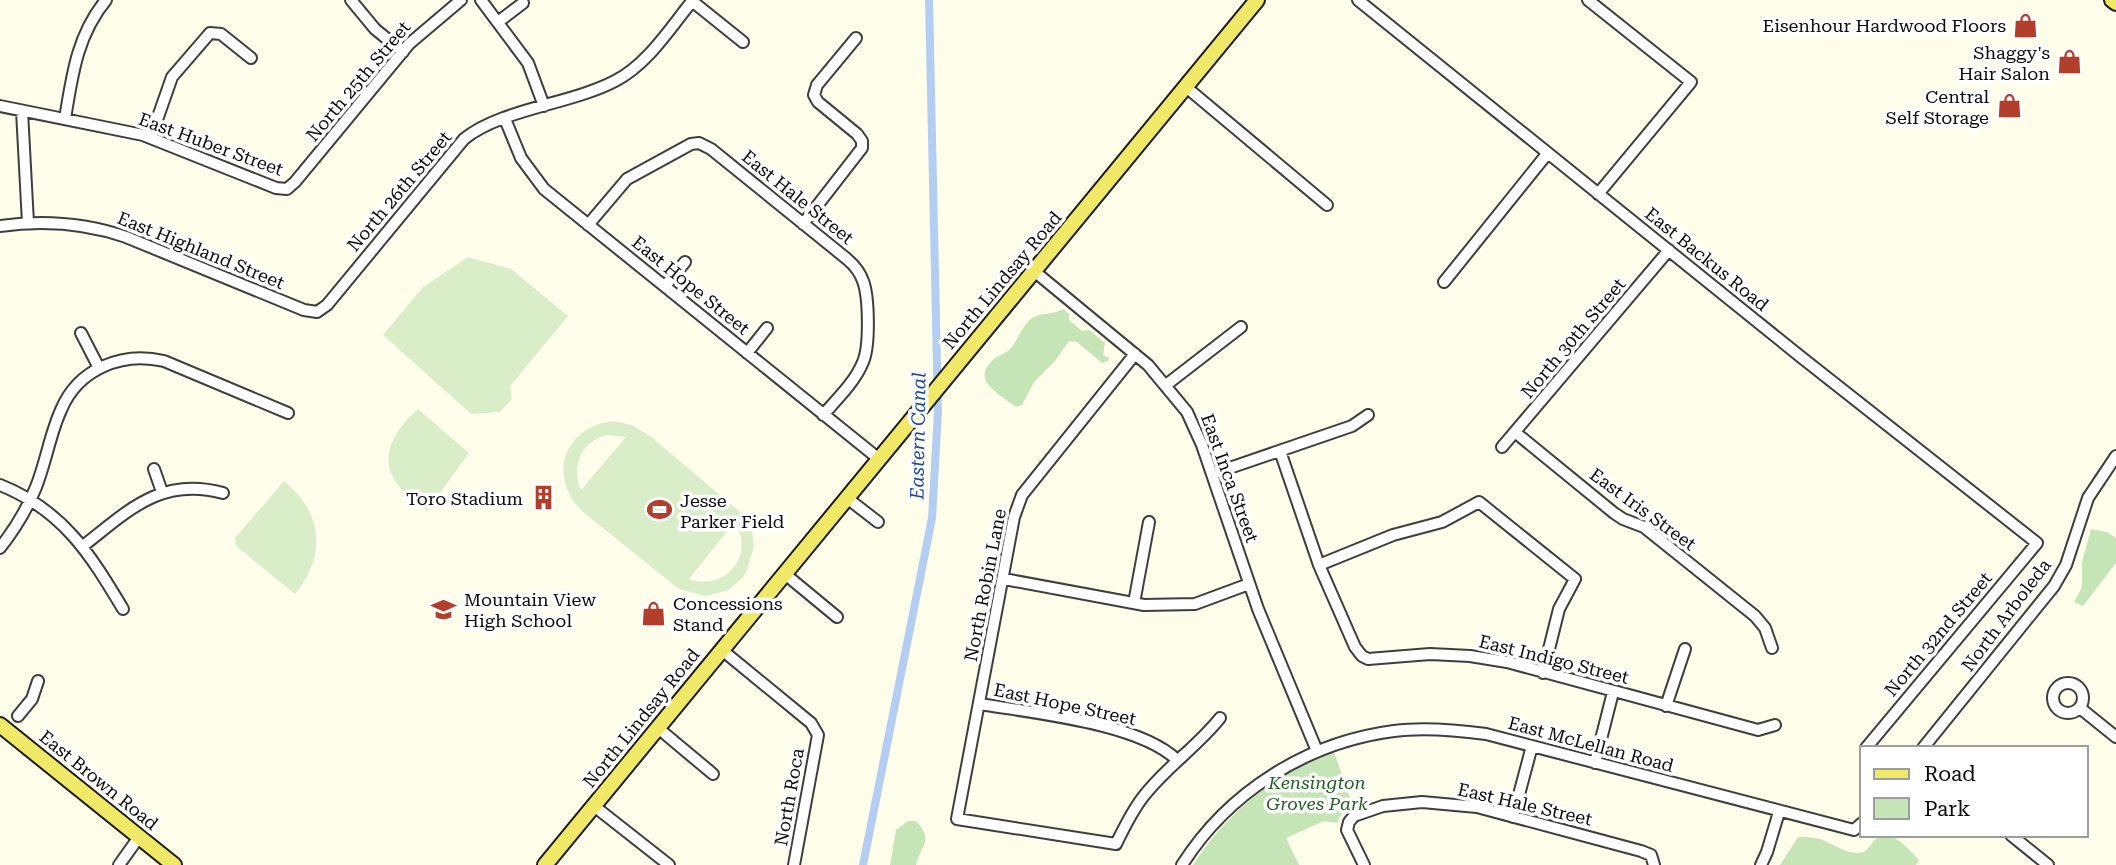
<svg xmlns="http://www.w3.org/2000/svg" width="2116" height="865" font-family="'Roboto Serif',serif">
  <style>
    .green { fill: #c6e5b7 }
    .pitch { fill: #d9edc8; fill-rule: evenodd }
    .lines { fill: none; stroke-linecap: round; stroke-linejoin: round }
    .canal { stroke: #b3cef2; stroke-width: 8 }
    .minor-casing { stroke: #3e3e3e; stroke-width: 14 }
    .major-casing { stroke: #1c1c1c; stroke-width: 18 }
    .minor { stroke: #fff; stroke-width: 10 }
    .major { stroke: #f0e968; stroke-width: 14 }
    .labels { text-anchor: middle; dominant-baseline: central; stroke-width: 7; stroke-linejoin: round; paint-order: stroke }
    .poi-label { font-size: 18px; fill: #0b0b0b; stroke: #fff; text-anchor: end }
    .street-label { font-size: 18px; fill: #0b0b0b; stroke: #fff }
    .park-label { font-size: 18px; font-style: italic; fill: #215e20; stroke: #fff }
    .water-label { font-size: 19px; font-style: italic; fill: #1d4a94; stroke: #fff }
  </style>
  <rect width="100%" height="100%" fill="#fefeeb"/>
  <!-- green -->
  <path class="green" d="M1063 309 1069 314V320L1082 331 1089 330 1105 343 1103 355 1109 358 1108 361 1102 363 1077 342 1069 341 1055 361 1034 382 1022 405 1016 407C1000 394 970 381 993 360 997 355 1004 355 1010 349 1018 340 1023 324 1032 318 1042 312 1054 315 1063 309Z
    M2091 529 2107 532 2116 538V563L2083 606 2074 602 2082 587V562Z
    M1334 752 1353 806 1341 815 1337 823 1324 821 1286 838 1299 865H1193C1226 814 1276 771 1334 752Z
    M908 821H916C935 841 920 846 916 865H890L896 830Z
    M1884 835C1898 835 1910 851 1919 860L1916 865H1780L1798 837C1805 837 1813 837 1820 839 1832 843 1850 857 1863 852 1872 848 1871 838 1884 835Z"/>
  <!-- pitch -->
  <path class="pitch" d="M468 257 511 269 568 316 510 386 512 399 500 412 471 414 383 335 423 287Z
    M418 409 469 453 427 511C418 503 406 494 398 485 376 458 396 428 418 409Z
    M613 421 632 425 650 436 746 517 752 531 754 546 747 570 743 577 729 590 705 596 679 589 583 512C547 478 563 427 613 421ZM607 435 626 437 581 490C571 467 581 441 607 435ZM730 519C759 546 730 593 689 579L733 524Z
    M284 481C323 513 327 554 295 594L236 546 235 538Z"/>
  <g class="lines">
    <!-- canal -->
    <path class="canal" d="M863 865 932 518 938 411 929 0"/>
    <defs>
      <path id="minor" d="M351 0 375 29 403 52
        M481 0 528 63 544 106
        M1358 0 1801 357 2037 543 1866 748
        M1588 0 1691 82 1598 194
        M692 1 743 42
        M498 22 523 3
        M1186 87 1327 205
        M0 106 143 135 276 188 287 189 295 182 409 44 461 0
        M22 111 28 223
        M65 119C72 76 77 35 106 0
        M505 119 521 158 544 189 879 459
        M151 137 172 77 210 33 221 34 251 58
        M803 224 862 148V141L857 134 818 102 814 95 817 85 856 38
        M588 225 627 179 691 144 699 143 711 149 847 259C854 265 860 272 863 281 869 297 870 346 863 362 855 382 837 399 823 415
        M0 226C43 220 85 223 126 237L304 310 317 312 327 305 464 139C501 109 571 104 615 81 648 64 670 28 693 0
        M1034 271 1148 365 1187 412 1202 445 1258 609 1317 751
        M1444 282 1547 154
        M665 286 685 262
        M81 333 99 368
        M747 353 767 328
        M1135 354 1022 495 1014 517 957 819 1116 844C1124 828 1132 811 1143 797 1166 767 1197 747 1220 718
        M1166 385 1241 327
        M1516 433 1614 513 1623 519 1644 527 1755 616 1765 628 1772 648
        M1502 447 1669 250
        M1280 451 1319 565 1355 647 1362 656 1368 659 1430 654 1470 656 1507 662 1758 730 1775 725
        M154 469 162 492
        M1212 474 1352 426 1368 415
        M0 485C63 510 90 554 123 609
        M847 498 878 522
        M83 546C128 511 161 476 223 493
        M0 548C15 529 27 509 36 487 46 462 50 434 61 410 78 369 122 351 164 361L288 413
        M1319 565 1393 535 1442 522 1479 502 1575 579 1559 609 1543 673
        M785 574 837 617
        M1004 579 1144 605 1195 604 1249 584
        M1134 603 1149 522
        M722 650 811 723 818 735 794 865
        M2053 698a15 15 0 1 1 30 0a15 15 0 1 1-30 0Z
        M980 704C1033 713 1139 723 1177 760
        M1666 706 1685 649
        M2080 708 2116 737
        M18 716 32 699 38 681
        M658 728 713 774
        M1923 748 2054 586 2066 565 2088 498 2116 456
        M1595 763 1613 692
        M594 806 669 865
        M1513 817 1532 746
        M2011 835 2048 865
        M119 865 139 837
        M1182 865C1229 791 1308 742 1394 731 1424 727 1456 730 1486 734L1854 830 1862 823
        M1364 865 1347 830 1349 822 1354 816 1383 806 1422 802 1477 807 1641 851 1651 855 1654 865
        M1761 865 1767 852 1779 812"/>
      <path id="major" d="M2112 0 2116 3
        M0 725 174 865
        M545 865 1257 0"/>
    </defs>
    <!-- minor casing -->
    <use href="#minor" class="minor-casing"/>
    <!-- major casing -->
    <use href="#major" class="major-casing"/>
    <!-- minor -->
    <use href="#minor" class="minor"/>
    <!-- major -->
    <use href="#major" class="major"/>
  </g>
  <!-- icons -->
  <defs>
    <symbol id="shop-bare" viewBox="-9 -9 18 18"><path d="M-5-2.5h2.3a2.7 3.5 0 0 1 5.4 0H5L5.5 6h-11ZM-1.5-2.5h3a1.5 2.3 0 0 0-3 0Z" fill="#b23f2c" stroke="#fff" stroke-width="2.5" paint-order="stroke"/></symbol>
    <symbol id="building-bare" viewBox="-9 -9 18 18"><path d="M-4-6H4V6H1V3H-1V6H-4ZM-2.5-4.3h1.7v1.8h-1.7ZM.8-4.3h1.7v1.8H.8ZM-2.5-1h1.7V.8h-1.7ZM.8-1h1.7V.8H.8Z" fill="#b23f2c" stroke="#fff" stroke-width="2.5" paint-order="stroke"/></symbol>
    <symbol id="stadium-bare" viewBox="-9 -9 18 18"><path d="M0-5a6.5 5 0 1 0 0 10a6.5 5 0 1 0 0-10ZM-3.5-1.8h7v3.6h-7Z" fill="#b23f2c" stroke="#fff" stroke-width="2.5" paint-order="stroke"/></symbol>
    <symbol id="school-bare" viewBox="-9 -9 18 18"><path d="M0-5L7-2L0 1L-7-2ZM-4 1L0 2.5L4 1V4Q0 6-4 4Z" fill="#b23f2c" stroke="#fff" stroke-width="2.5" paint-order="stroke"/></symbol>
  </defs>
  <g fill-rule="evenodd">
    <use href="#shop-bare" x="2008" y="8" width="35" height="35"/>
    <use href="#shop-bare" x="2052" y="44" width="35" height="35"/>
    <use href="#shop-bare" x="1992" y="88" width="35" height="35"/>
    <use href="#building-bare" x="526" y="480" width="35" height="35"/>
    <use href="#stadium-bare" x="642" y="492" width="35" height="35"/>
    <use href="#school-bare" x="426" y="592" width="35" height="35"/>
    <use href="#shop-bare" x="636" y="596" width="35" height="35"/>
  </g>
  <g class="labels">
    <!-- poi labels -->
    <g class="poi-label">
      <text x="2006" y="25">Eisenhour Hardwood Floors</text>
      <text x="2050" y="52">Shaggy's<tspan x="2050" dy="21">Hair Salon</tspan></text>
      <text x="1989" y="96">Central<tspan x="1989" dy="21">Self Storage</tspan></text>
      <text x="523" y="498">Toro Stadium</text>
      <text x="680" y="500" text-anchor="start">Jesse<tspan x="680" dy="21">Parker Field</tspan></text>
      <text x="464" y="599" text-anchor="start">Mountain View<tspan x="464" dy="21">High School</tspan></text>
      <text x="673" y="603" text-anchor="start">Concessions<tspan x="673" dy="21">Stand</tspan></text>
    </g>
    <!-- street labels -->
    <g class="street-label">
      <text transform="translate(358 81) rotate(-50)">North 25th Street</text>
      <text transform="translate(211 144) rotate(20)">East Huber Street</text>
      <text transform="translate(399 191) rotate(-50)">North 26th Street</text>
      <text transform="translate(798 197) rotate(39)">East Hale Street</text>
      <text transform="translate(201 250) rotate(22)">East Highland Street</text>
      <text transform="translate(1707 259) rotate(39)">East Backus Road</text>
      <text transform="translate(1002 280) rotate(-50)">North Lindsay Road</text>
      <text transform="translate(691 285) rotate(39)">East Hope Street</text>
      <text transform="translate(1573 338) rotate(-50)">North 30th Street</text>
      <text transform="translate(1230 478) rotate(70)">East Inca Street</text>
      <text transform="translate(1643 509) rotate(36)">East Iris Street</text>
      <text transform="translate(985 585) rotate(-79)">North Robin Lane</text>
      <text transform="translate(2006 615) rotate(-53)">North Arboleda</text>
      <text transform="translate(1938 634) rotate(-50)">North 32nd Street</text>
      <text transform="translate(1554 659) rotate(14)">East Indigo Street</text>
      <text transform="translate(1065 704) rotate(12)">East Hope Street</text>
      <text transform="translate(641 718) rotate(-51)">North Lindsay Road</text>
      <text transform="translate(1591 744) rotate(15)">East McLellan Road</text>
      <text transform="translate(99 780) rotate(39)">East Brown Road</text>
      <text transform="translate(789 797) rotate(-80)">North Roca</text>
      <text transform="translate(1525 804) rotate(13)">East Hale Street</text>
    </g>
    <!-- park labels -->
    <g class="park-label">
      <text x="1317" y="782">Kensington<tspan x="1317" dy="21">Groves Park</tspan></text>
    </g>
    <!-- water labels -->
    <g class="water-label">
      <text transform="translate(918 436) rotate(-89)">Eastern Canal</text>
    </g>
  </g>
  <!-- legend -->
  <rect x="1860" y="746" width="228" height="91" fill="#ffffff" stroke="#9d9d9d" stroke-width="2"/>
  <rect x="1874" y="769" width="35" height="10" fill="#f0e968" stroke="#9d9d9d" stroke-width="2"/>
  <text x="1924" y="781" font-size="21" fill="#0b0b0b">Road</text>
  <rect x="1874" y="798" width="35" height="21" fill="#c6e5b7" stroke="#9d9d9d" stroke-width="2"/>
  <text x="1924" y="816" font-size="21" fill="#0b0b0b">Park</text>
</svg>
